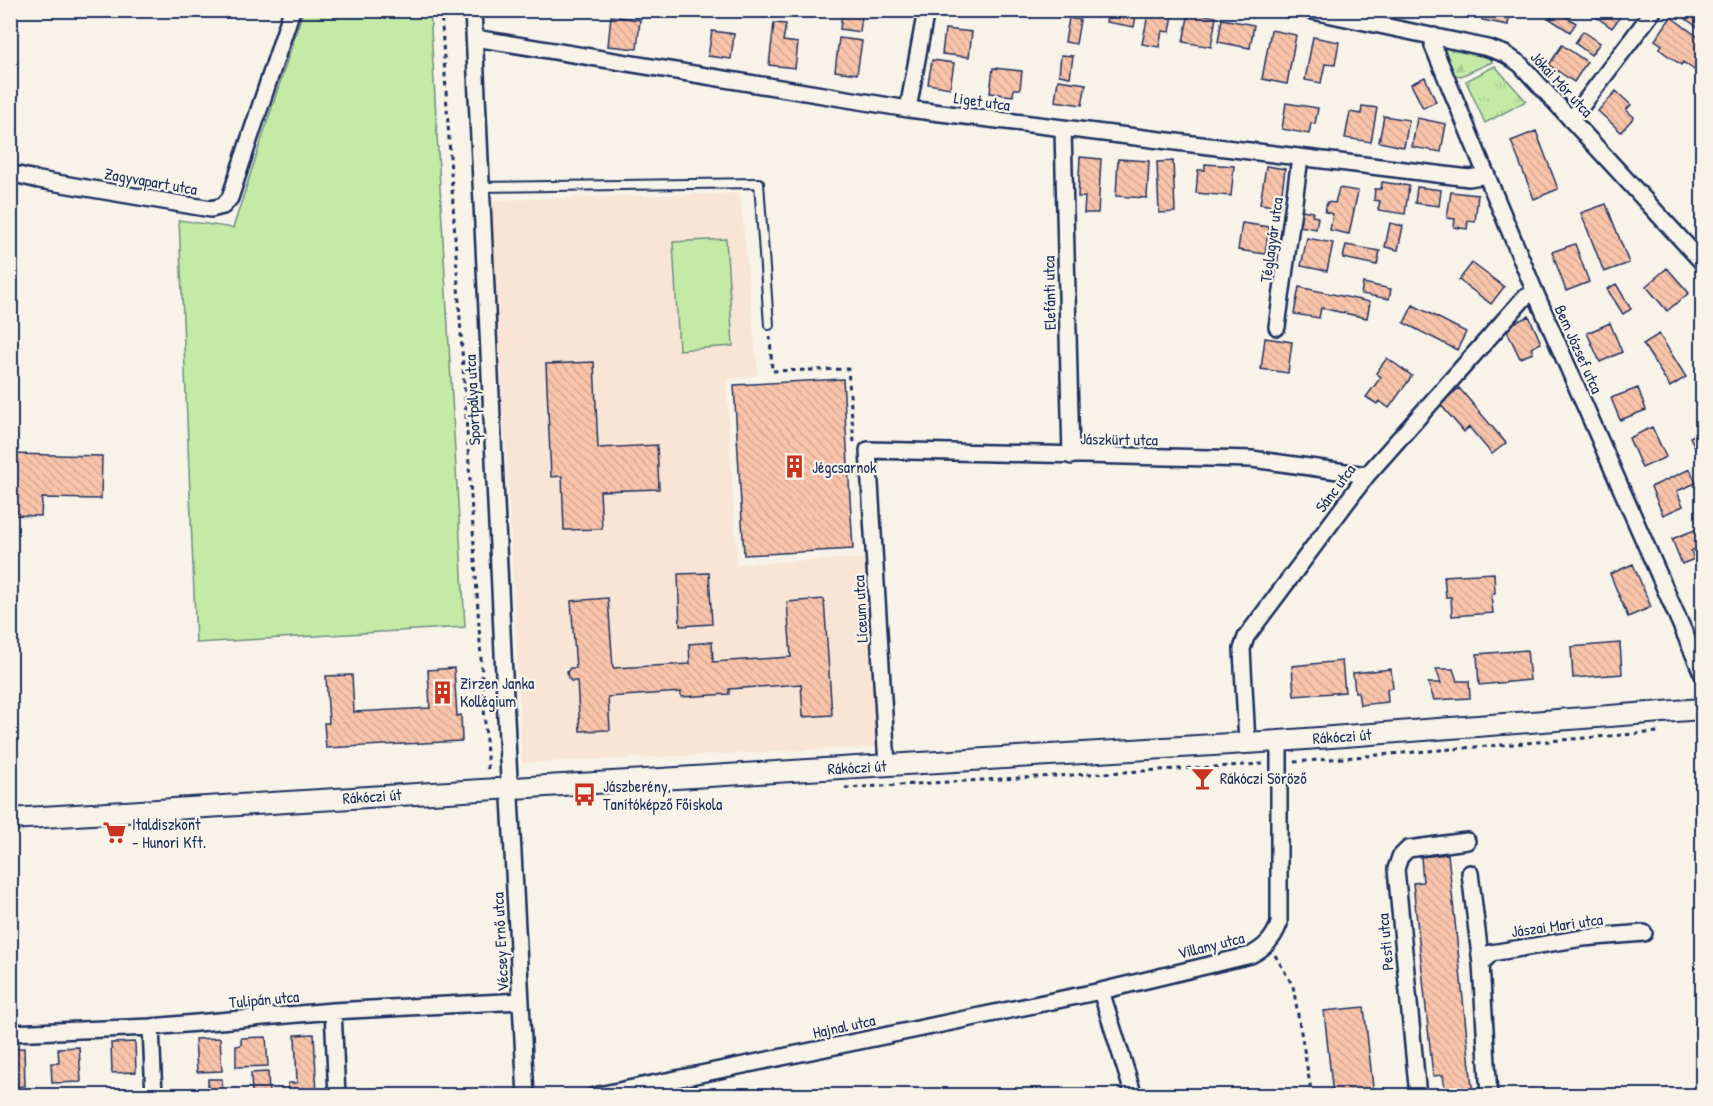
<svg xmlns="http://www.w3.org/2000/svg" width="1713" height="1106" font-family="'Patrick Hand',sans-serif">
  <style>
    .built { fill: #f8e5d5 }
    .grass { fill: url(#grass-tufts); stroke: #708d82; stroke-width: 1.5 }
    .forest { fill: url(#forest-firs); stroke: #708d82; stroke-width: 1.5 }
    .pitch { fill: #c4eba6; stroke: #708d82; stroke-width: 1.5 }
    .building { fill: url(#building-back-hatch); stroke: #1b2f5e; stroke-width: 1.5 }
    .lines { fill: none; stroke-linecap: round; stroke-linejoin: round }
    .service-casing { stroke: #1b2f5e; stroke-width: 12 }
    .minor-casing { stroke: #1b2f5e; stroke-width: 20 }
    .tertiary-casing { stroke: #1b2f5e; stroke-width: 24 }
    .path { stroke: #1b2f5e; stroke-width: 3; stroke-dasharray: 4.5 4.5; stroke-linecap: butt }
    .service { stroke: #f7f3e8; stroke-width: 8 }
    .minor { stroke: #f7f3e8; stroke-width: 15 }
    .tertiary { stroke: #f7f3e8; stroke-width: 20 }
    .labels { text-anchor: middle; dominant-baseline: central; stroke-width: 4.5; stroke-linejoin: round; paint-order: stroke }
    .street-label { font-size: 16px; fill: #1b2f5e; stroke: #f7f3e8 }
    .poi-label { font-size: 16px; fill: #1b2f5e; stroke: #f7f3e8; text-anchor: start }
  </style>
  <defs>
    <pattern id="grass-tufts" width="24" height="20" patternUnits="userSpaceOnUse" patternTransform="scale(1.5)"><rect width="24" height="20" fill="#c4eba6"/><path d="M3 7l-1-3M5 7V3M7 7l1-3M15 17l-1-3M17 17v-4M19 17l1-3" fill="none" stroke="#a8ca91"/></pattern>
    <pattern id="forest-firs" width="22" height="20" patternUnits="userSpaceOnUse" patternTransform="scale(1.5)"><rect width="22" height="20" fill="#c4eba6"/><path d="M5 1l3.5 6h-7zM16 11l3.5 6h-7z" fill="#a8ca91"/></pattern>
    <pattern id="building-back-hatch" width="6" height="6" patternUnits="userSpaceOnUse" patternTransform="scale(1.5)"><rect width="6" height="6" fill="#f9c4aa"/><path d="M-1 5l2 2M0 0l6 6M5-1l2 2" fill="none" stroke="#d5a995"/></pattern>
  </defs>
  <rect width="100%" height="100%" fill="#f7f3e8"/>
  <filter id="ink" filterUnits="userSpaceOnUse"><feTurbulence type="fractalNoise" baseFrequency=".0167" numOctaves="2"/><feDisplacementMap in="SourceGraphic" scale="12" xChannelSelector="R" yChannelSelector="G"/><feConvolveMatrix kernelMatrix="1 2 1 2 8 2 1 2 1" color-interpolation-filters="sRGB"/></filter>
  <g filter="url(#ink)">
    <!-- built -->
    <path class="built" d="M740 193 758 375 726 380 737 564 867 558 876 747 522 763 511 539 491 200Z"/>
    <!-- grass -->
    <path class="grass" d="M1495 66 1526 101 1485 123 1466 81Z"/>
    <!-- forest -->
    <path class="forest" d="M1444 45 1488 53 1492 62 1461 76 1455 75 1443 51Z"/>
    <!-- pitch -->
    <path class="pitch" d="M303 11H430L465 627 196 643 179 220 233 228Z
      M726 239 733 346 679 350 673 242Z"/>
    <!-- building -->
    <path class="building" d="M1073 10H1098L1096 18 1072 13Z
      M1108 10H1137L1134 27 1106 22Z
      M1149 10H1174L1170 32 1162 31 1159 47 1142 44Z
      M1446 10H1471L1470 15Z
      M1484 10H1516L1515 15 1510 14 1508 25 1482 20Z
      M1556 10 1576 23 1570 32 1550 19Z
      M1595 10H1625L1612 28 1592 14Z
      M1686 10H1702V23L1699 28 1686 19 1690 13Z
      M1189 12 1216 17 1211 47 1183 42Z
      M842 13 862 15 860 32 840 29Z
      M611 16 640 20 637 49 608 46Z
      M1671 17 1702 40V71L1700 74 1683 62 1681 65 1659 49 1662 45 1655 40Z
      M1069 18 1080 20 1076 44 1065 42Z
      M1222 19 1254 25 1250 48 1218 42Z
      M774 23 786 24 783 41 798 43 795 68 769 65Z
      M945 29 972 32 969 57 942 54Z
      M1271 30 1296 35 1287 84 1262 79Z
      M712 31 734 34 731 59 708 56Z
      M1583 31 1600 43 1591 55 1575 43Z
      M1313 37 1339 42 1335 65 1325 64 1321 83 1305 80Z
      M839 38 862 41 857 74 835 71Z
      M1562 45 1587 62 1574 82 1549 65Z
      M1061 55 1073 56 1070 77 1059 75Z
      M932 60 954 63 950 88 928 84Z
      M993 68 1022 71 1020 89H1014L1013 96 990 93Z
      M1425 77 1436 102 1423 108 1411 84Z
      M1058 80 1086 84 1082 105 1055 101Z
      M1616 91 1631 105 1626 110 1634 117 1621 132 1598 111Z
      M1286 103 1318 108 1315 124 1311 123 1309 134 1282 129Z
      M1362 106 1377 108 1371 142 1345 138 1350 112 1361 114Z
      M1384 116 1409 120 1404 147 1379 142Z
      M1417 118 1446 124 1441 152 1412 147Z
      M1536 131 1558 189 1534 199 1511 141Z
      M1080 157 1101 159 1098 213H1084L1085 197H1078Z
      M1118 159 1149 161 1147 198 1116 196Z
      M1173 161 1175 212 1159 213 1157 162Z
      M1205 164 1234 166 1231 196 1196 193 1198 170H1205Z
      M1266 166 1285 169 1280 207 1260 204Z
      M1382 182 1409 186 1405 214 1378 210 1380 201 1374 200 1375 189H1381Z
      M1417 187 1441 190 1439 206 1415 203Z
      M1339 188 1358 191 1349 234 1330 230 1333 214 1325 212 1327 202 1335 203Z
      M1451 192 1478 195 1475 222 1468 221 1467 229 1454 227 1455 219 1447 218Z
      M1606 204 1629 263 1604 272 1581 213Z
      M1302 210 1313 212 1312 216 1318 217 1316 229 1299 226Z
      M1242 223 1269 227 1265 254 1238 250Z
      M1390 223 1403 226 1398 250 1385 247Z
      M1307 238 1333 243 1327 271 1301 266Z
      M1575 244 1589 282 1566 291 1552 252Z
      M1346 245 1380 251 1377 265 1343 258Z
      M1472 263 1504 287 1491 304 1459 280Z
      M1667 268 1689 293 1667 311 1646 286Z
      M1363 283 1391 289 1389 299 1361 294Z
      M1616 284 1631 309 1623 314 1607 289Z
      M1299 287 1370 302 1367 318 1321 308 1319 318 1294 314Z
      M1413 305 1466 332 1457 350 1404 323Z
      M1529 316 1541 343 1531 348 1533 353 1520 358 1505 327Z
      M1610 323 1622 352 1600 362 1587 333Z
      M1659 334 1686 377 1670 387 1643 344Z
      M1265 338 1292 342 1288 373 1261 369Z
      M1387 358 1412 376 1389 408 1379 401 1377 404 1366 397 1381 377 1376 373Z
      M594 362 598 448 657 445 659 489 600 491 602 529 564 530 562 476 551 477 546 364Z
      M843 379 853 549 744 555 734 385Z
      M1459 388 1506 443 1492 454 1469 427 1464 432 1440 404Z
      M1638 388 1646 410 1620 420 1611 398Z
      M1652 427 1666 457 1642 468 1629 438Z
      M1702 431V453L1699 455 1690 437Z
      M10 454 102 456 101 499 42 498 41 516 10 515Z
      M1690 469 1696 483 1677 491 1683 506 1663 515 1651 487Z
      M1702 527V543L1700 544 1701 547 1691 551 1694 559 1682 564 1672 539Z
      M1633 564 1651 607 1628 617 1610 574Z
      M709 573 712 624 680 626 678 574Z
      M1494 573 1495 593 1491 594 1493 613 1452 616 1451 597H1446L1444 576Z
      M608 598 613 668 690 664 689 644 712 642 713 662 791 657 787 602 824 599 832 715 803 717 801 684 729 689V694L681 697V692L608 697 610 730 580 731 577 681H571L568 678 567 672 570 668H576L571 601Z
      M1620 643 1622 674 1573 678 1571 647Z
      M1527 650 1530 680 1479 685 1477 654Z
      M1342 661 1345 692 1294 696 1292 666Z
      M454 668 457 716 461 715 462 741 326 748 324 723H329L326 676 352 675 354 712 430 708 428 670Z
      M1391 669 1393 688 1387 689 1388 702 1360 705 1358 692H1355L1353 673Z
      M1436 669H1453L1457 681H1469L1470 698 1434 700 1428 683H1441Z
      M1448 854 1473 1096H1446L1443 1075 1433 1076 1413 883 1423 882 1421 857Z
      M1364 1007 1374 1096H1333L1324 1011Z
      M314 1034 317 1096H289L288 1083H297L295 1035Z
      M266 1037 268 1066 236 1067V1046L241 1045V1038Z
      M220 1038 222 1071 197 1072 195 1039Z
      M135 1042 136 1072 112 1073 111 1043Z
      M79 1047 81 1082 52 1083 51 1063H59L58 1048Z
      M24 1048 25 1086 10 1087V1049Z
      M268 1072 269 1096H252L251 1073Z
      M208 1079H222L223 1096H208Z"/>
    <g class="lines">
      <defs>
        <path id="service" d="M480 187 759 183 769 325"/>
        <path id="minor" d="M473 10 508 760 526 1096
          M1308 10 1488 48 1505 54 1520 64 1702 262
          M1434 36 1433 46 1535 292 1702 673
          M475 38 908 109 1469 178 1487 175
          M908 109 926 10
          M1571 120 1654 10
          M1063 130 1071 456
          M10 173 39 180 211 209 223 206 230 198 292 10
          M1277 327 1300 158
          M1247 743 1242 649 1246 637 1367 475 1524 298 1535 292
          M887 765 868 450 1252 459 1367 475
          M1470 873 1481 964 1489 1096
          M1481 964 1491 953 1583 938 1644 933
          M1101 991 1134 1096
          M333 1011 337 1096
          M151 1027 154 1096
          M10 1033 151 1027 333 1011 521 1001
          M594 1096 1101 991 1251 955C1266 947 1273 939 1279 924V741
          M1418 1096 1396 869 1400 857 1408 849 1467 841"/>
        <path id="tertiary" d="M10 819 1279 741 1702 709"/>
      </defs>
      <!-- service casing -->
      <use href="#service" class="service-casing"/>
      <!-- minor casing -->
      <use href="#minor" class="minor-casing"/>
      <!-- tertiary casing -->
      <use href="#tertiary" class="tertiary-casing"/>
      <!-- path -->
      <path class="path" d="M441 10 488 772
        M770 336 772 371 848 369 854 443
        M1294 762 1658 732
        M845 788 1264 764
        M1275 955 1293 986 1312 1096"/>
      <!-- service -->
      <use href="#service" class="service"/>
      <!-- minor -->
      <use href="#minor" class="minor"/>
      <!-- tertiary -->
      <use href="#tertiary" class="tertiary"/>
    </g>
  </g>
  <!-- icons -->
  <defs>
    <symbol id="building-bare" viewBox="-9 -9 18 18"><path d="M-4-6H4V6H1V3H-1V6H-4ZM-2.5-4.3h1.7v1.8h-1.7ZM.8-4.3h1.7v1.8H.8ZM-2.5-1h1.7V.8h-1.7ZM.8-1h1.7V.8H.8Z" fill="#c8321e" stroke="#f7f3e8" stroke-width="2.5" paint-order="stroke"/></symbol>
    <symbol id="bar-bare" viewBox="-9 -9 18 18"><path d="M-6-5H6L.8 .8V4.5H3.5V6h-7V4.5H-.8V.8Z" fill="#c8321e" stroke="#f7f3e8" stroke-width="2.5" paint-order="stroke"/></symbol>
    <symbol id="bus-bare" viewBox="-9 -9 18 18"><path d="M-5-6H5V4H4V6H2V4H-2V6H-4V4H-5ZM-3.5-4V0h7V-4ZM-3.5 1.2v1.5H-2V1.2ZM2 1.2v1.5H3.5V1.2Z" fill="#c8321e" stroke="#f7f3e8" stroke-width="2.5" paint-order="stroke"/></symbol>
    <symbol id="supermarket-bare" viewBox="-9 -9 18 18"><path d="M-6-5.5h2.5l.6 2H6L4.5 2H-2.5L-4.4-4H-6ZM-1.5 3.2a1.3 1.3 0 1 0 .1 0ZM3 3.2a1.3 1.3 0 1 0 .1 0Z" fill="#c8321e" stroke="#f7f3e8" stroke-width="2.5" paint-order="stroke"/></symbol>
  </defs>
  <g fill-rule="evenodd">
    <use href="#building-bare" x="778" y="450" width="33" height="33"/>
    <use href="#building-bare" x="426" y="676" width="33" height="33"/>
    <use href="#bar-bare" x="1186" y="762" width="33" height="33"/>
    <use href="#bus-bare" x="568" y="778" width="33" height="33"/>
    <use href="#supermarket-bare" x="98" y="816" width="33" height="33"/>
  </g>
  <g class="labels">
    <!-- street labels -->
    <g class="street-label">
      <text transform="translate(1562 84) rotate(47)">Jókai Mór utca</text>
      <text transform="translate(982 101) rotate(8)">Liget utca</text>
      <text transform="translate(151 181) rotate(10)">Zagyvapart utca</text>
      <text transform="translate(1271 240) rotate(-82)">Téglagyár utca</text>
      <text transform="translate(1049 293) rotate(-91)">Elefánti utca</text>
      <text transform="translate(1579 349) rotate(66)">Bem József utca</text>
      <text transform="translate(472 400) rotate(-93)">Sportpálya utca</text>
      <text transform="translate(1119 439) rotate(1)">Jászkürt utca</text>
      <text transform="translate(1335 488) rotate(-53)">Sánc utca</text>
      <text transform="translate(860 609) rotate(-93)">Líceum utca</text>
      <text transform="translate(1342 736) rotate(-4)">Rákóczi út</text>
      <text transform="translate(857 767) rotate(-3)">Rákóczi út</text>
      <text transform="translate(372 796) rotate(-4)">Rákóczi út</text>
      <text transform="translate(1557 925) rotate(-8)">Jászai Mari utca</text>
      <text transform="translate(500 942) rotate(-93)">Vécsey Ernő utca</text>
      <text transform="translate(1385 942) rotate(-95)">Pesti utca</text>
      <text transform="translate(1211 945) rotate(-14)">Villany utca</text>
      <text transform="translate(264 999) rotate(-5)">Tulipán utca</text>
      <text transform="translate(844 1026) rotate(-12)">Hajnal utca</text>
    </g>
    <!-- poi labels -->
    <g class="poi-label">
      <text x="812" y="467">Jégcsarnok</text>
      <text x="460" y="683">Zirzen Janka<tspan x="460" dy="18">Kollégium</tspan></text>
      <text x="1220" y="778">Rákóczi Söröző</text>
      <text x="603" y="786">Jászberény,<tspan x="603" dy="18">Tanítóképző Főiskola</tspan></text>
      <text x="132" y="824">Italdiszkont<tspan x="132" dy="18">- Hunori Kft.</tspan></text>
    </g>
  </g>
  <!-- margin -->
  <rect width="1713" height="1106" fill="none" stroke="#f7f3e8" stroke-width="36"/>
  <rect x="18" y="18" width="1677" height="1070" fill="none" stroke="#1b2f5e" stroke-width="2" filter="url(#ink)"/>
</svg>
